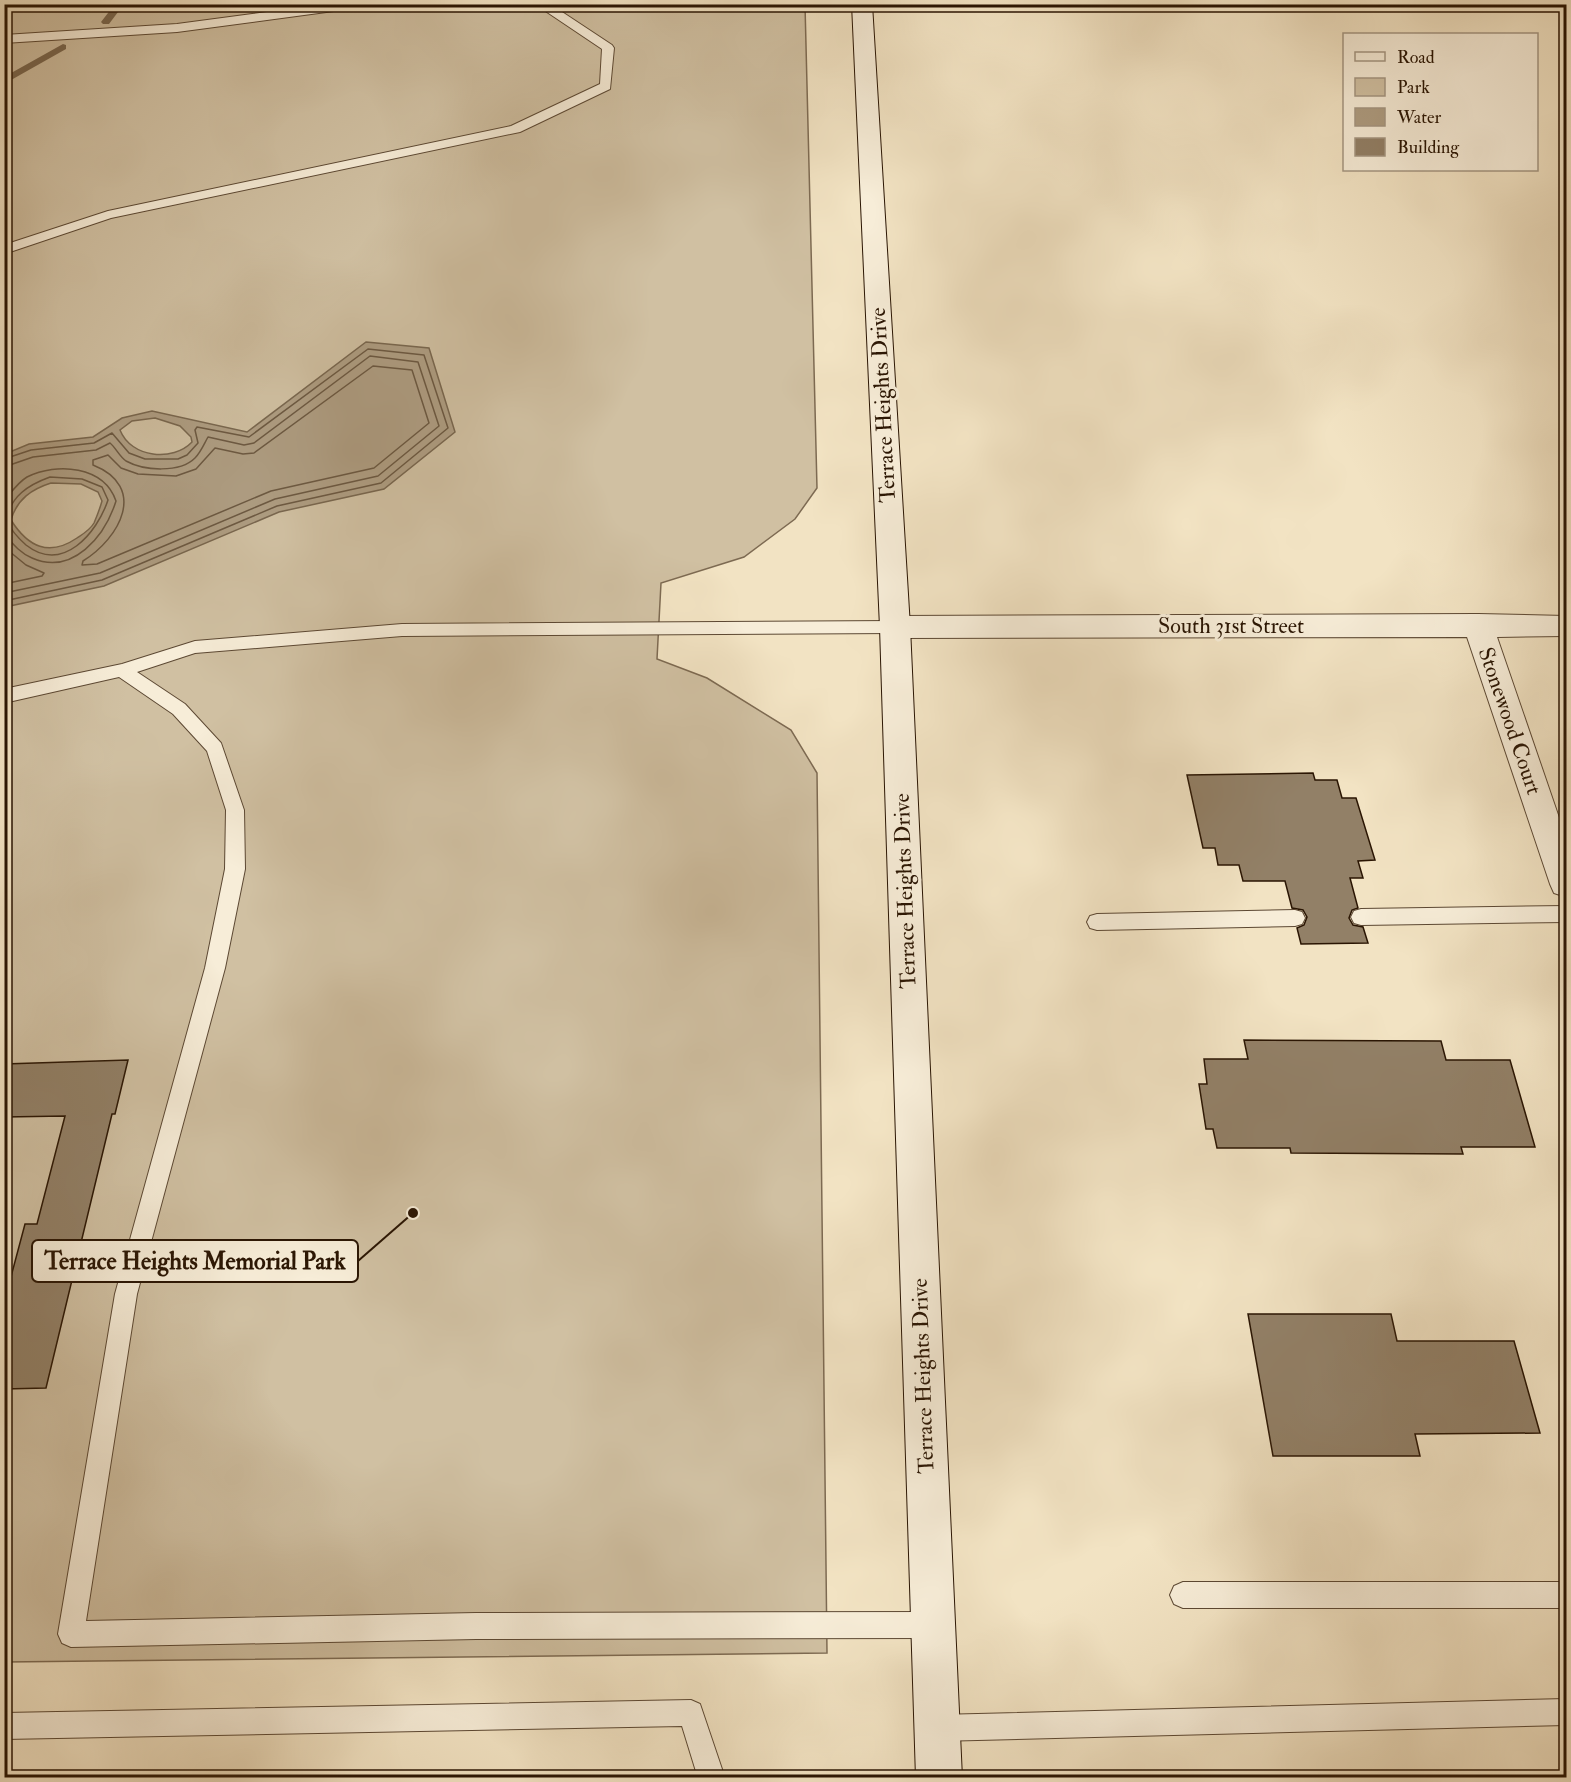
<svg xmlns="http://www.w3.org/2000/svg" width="1571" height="1782" font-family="'IM FELL Double Pica',serif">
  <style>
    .green { fill: #d0c0a2; stroke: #7d6a52; stroke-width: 1.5 }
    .water { fill: #ae9d82; stroke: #79674f; stroke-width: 1.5; fill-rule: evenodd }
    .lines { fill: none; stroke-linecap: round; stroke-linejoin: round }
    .shore { stroke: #6c5942; stroke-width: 1.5 }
    .stream { fill: #79674f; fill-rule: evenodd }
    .building { fill: #928067; stroke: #2a1503; stroke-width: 1.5 }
    .lane-casing { stroke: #5c4833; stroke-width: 2 }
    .street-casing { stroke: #5c4833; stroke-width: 2 }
    .secondary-casing { stroke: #2a1503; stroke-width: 2 }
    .lane { fill: #f7edd8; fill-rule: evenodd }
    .street { fill: #f7edd8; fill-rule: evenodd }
    .secondary { fill: #f7edd8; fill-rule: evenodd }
    .labels { text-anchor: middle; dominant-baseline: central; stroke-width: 6; stroke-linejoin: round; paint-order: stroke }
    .street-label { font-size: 22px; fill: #2a1503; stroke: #f7edd8 }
    .leader { fill: none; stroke: #2a1503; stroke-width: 2 }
    .callout-dot { fill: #2a1503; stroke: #f7edd8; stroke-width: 2 }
    .callout { fill: #f7edd8; stroke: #2a1503; stroke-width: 2 }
    .callout-label { font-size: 24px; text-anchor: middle; font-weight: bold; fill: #2a1503 }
  </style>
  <rect width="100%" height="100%" fill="#f2e3c3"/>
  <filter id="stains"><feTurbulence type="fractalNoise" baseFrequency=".00333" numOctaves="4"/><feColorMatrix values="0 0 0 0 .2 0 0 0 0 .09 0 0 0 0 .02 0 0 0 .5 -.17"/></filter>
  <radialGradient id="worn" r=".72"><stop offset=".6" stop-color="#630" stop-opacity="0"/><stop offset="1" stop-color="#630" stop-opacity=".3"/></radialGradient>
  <!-- green -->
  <path class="green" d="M4 5H805L817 488 795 519 744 557 661 583 657 659 707 678 791 730 817 773 827 1653 5 1662Z"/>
  <!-- water -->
  <path class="water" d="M366 342 429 348 455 432 384 489 279 512 104 586 5 607V454L29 444 93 437 122 418 152 411 247 432ZM155 418 180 426 191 437 192 442C173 462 131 458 120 430L132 421ZM51 483 81 484 98 492 102 501C100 508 97 516 94 523 90 530 83 534 77 538 49 557 28 547 11 520 17 499 32 489 51 483Z"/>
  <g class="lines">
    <!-- shore -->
    <path class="shore" d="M373 366 412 370 429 423 374 468 271 491 97 564 82 565 83 561C120 538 148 487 93 465V460L108 455 121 468 138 474 176 476 196 469 215 448 243 454 254 453Z
      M4 459 31 450 94 443 112 433 129 453 145 459H178L187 455 198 443 195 430 197 427 249 437 368 349 424 355 448 428 381 483 277 506 102 580 4 601
      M4 467 33 457 96 450 110 443C116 448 119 456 126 461 144 471 180 473 195 458 201 452 204 444 208 437L244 445 254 443 370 356 418 362 439 426 378 476 275 499 100 573 4 593
      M50 477 82 479 102 487 108 500C97 533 63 574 26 545 18 538 11 530 6 520 11 496 28 485 50 477Z
      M4 501C11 493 17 483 27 477 57 462 104 466 116 501 105 536 73 576 32 558 20 553 12 543 4 534
      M4 547 26 565 44 573 42 576 4 584"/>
    <!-- stream -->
    <path class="stream" d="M115 4H124L109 24H103L101 22Z
      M63 44 66 45V49L4 84V77Z"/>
  </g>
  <!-- building -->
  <path class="building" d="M1313 773 1315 780H1337L1342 798H1356L1375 860 1358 861 1363 878H1350L1358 908 1352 910 1349 918 1353 925 1363 927 1368 943 1301 944 1297 928 1304 925 1307 917 1303 910 1292 908 1285 881H1243L1239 865H1218L1215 848H1203L1187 775Z
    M1244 1040 1441 1041 1446 1060H1510L1535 1147H1461L1463 1154 1291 1153 1290 1148H1217L1213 1129H1206L1199 1084H1207L1204 1059H1248Z
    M128 1060 115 1114H112L46 1388 4 1389V1303L25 1224H37L65 1116 4 1117V1064Z
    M1248 1314H1391L1397 1341H1514L1540 1433 1415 1434 1420 1456H1273Z"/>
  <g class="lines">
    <defs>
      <path id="lane" d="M326 4H362L356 8 177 32 4 43V35L177 24Z
        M535 4H550L612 45 614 48 610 89 520 132 111 218 4 254V245L108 211 511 126 600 84 602 49Z
        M895 621 901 623 904 627 901 631 895 633 402 636 195 653 137 672 185 704 221 743 244 810 245 869 225 968 137 1294 86 1621 476 1613 933 1612 942 1616 946 1625 942 1634 933 1638 476 1639 71 1647 62 1643 58 1634 115 1294 205 968 225 869 226 810 207 751 173 714 119 677 4 703V689L122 664 195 641 402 624Z
        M1566 906V922L1361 925 1354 923 1351 917 1354 911 1361 909Z
        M1295 910 1302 912 1305 918 1302 924 1295 926 1097 930 1090 928 1087 922 1090 916 1097 914Z
        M1183 1582H1566V1608H1183L1174 1604 1170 1595 1174 1586Z
        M1566 1699V1725L937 1741 928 1737 924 1728 928 1719 937 1715Z
        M691 1700 700 1704 725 1778H698L682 1726 4 1739V1713Z"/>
      <path id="street" d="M1478 614 1566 616V636L1497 637 1566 838V897L1554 893 1550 884 1467 637 895 638 885 634 880 627 885 620 895 616Z"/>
      <path id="secondary" d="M852 4H872L910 627 962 1778H916L880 627Z"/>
    </defs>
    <!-- lane casing -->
    <use href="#lane" class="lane-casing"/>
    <!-- street casing -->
    <use href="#street" class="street-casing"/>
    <!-- secondary casing -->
    <use href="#secondary" class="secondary-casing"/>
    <!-- lane -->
    <use href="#lane" class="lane"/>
    <!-- street -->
    <use href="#street" class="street"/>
    <!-- secondary -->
    <use href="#secondary" class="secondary"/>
  </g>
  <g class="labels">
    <!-- street labels -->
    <g class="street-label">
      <text transform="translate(883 405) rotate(-93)">Terrace Heights Drive</text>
      <text x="1231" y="626">South 31st Street</text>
      <text transform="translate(1510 721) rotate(71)">Stonewood Court</text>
      <text transform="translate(905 891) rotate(-92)">Terrace Heights Drive</text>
      <text transform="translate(923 1376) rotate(-92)">Terrace Heights Drive</text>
    </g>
  </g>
  <!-- callouts -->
  <path class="leader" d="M413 1213L358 1261"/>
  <circle class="callout-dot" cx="413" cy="1213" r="6"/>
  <rect class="callout" x="32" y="1240" width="326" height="42" rx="6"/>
  <g class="callout-label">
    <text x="195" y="1269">Terrace Heights Memorial Park</text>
  </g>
  <!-- margin -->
  <rect width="1571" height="1782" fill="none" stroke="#f2e3c3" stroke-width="24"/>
  <rect x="6" y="6" width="1559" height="1770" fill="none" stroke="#2a1503" stroke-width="3"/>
  <rect x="12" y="12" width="1547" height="1758" fill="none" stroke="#2a1503" stroke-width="1.5"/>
  <!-- legend -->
  <rect x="1343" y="33" width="195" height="138" fill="#f7edd8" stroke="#a59783" stroke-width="1.5"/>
  <rect x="1355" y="52" width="30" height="9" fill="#f7edd8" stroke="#a59783" stroke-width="1.5"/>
  <text x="1397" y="63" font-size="18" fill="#2a1503">Road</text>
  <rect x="1355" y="78" width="30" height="18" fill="#d0c0a2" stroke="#a59783" stroke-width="1.5"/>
  <text x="1397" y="93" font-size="18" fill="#2a1503">Park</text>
  <rect x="1355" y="108" width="30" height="18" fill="#ae9d82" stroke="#a59783" stroke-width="1.5"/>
  <text x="1397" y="123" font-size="18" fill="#2a1503">Water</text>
  <rect x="1355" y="138" width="30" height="18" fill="#928067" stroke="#a59783" stroke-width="1.5"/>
  <text x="1397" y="153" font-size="18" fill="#2a1503">Building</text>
  <rect width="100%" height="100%" filter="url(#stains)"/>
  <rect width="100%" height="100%" fill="url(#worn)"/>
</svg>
